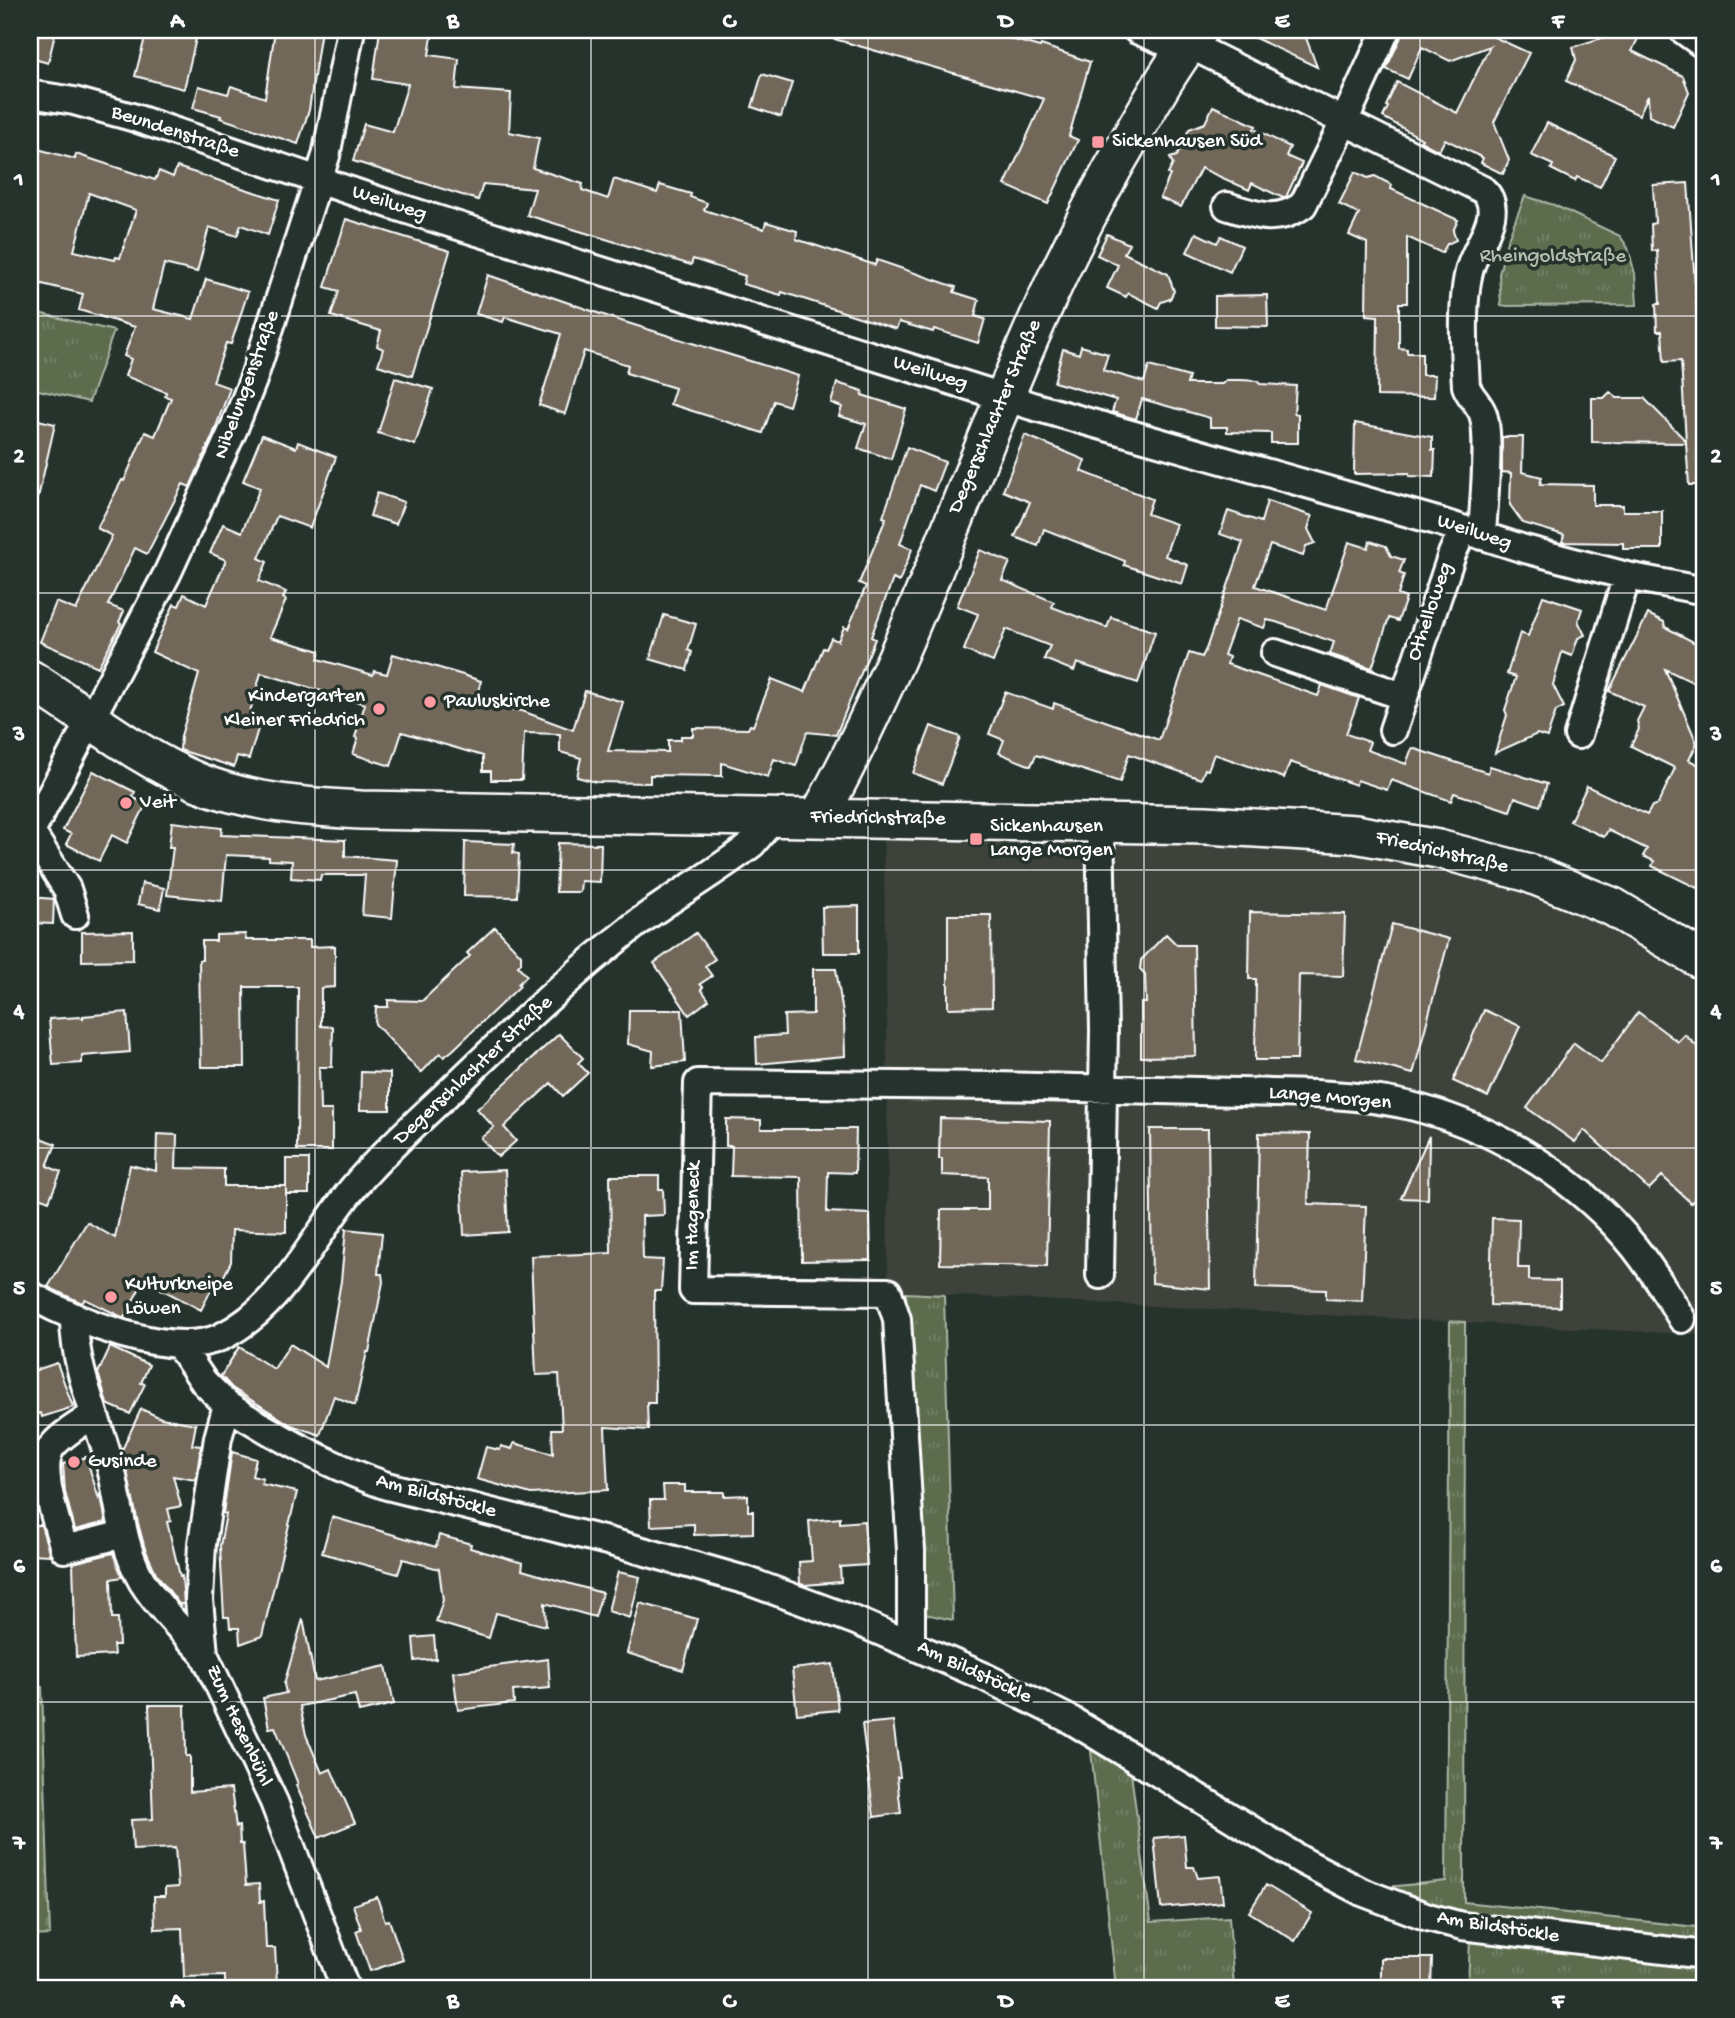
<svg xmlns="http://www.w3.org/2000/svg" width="1735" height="2018" font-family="'Gochi Hand',sans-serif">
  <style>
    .built { fill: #3c433a }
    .grass { fill: url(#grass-tufts); stroke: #adb6a6; stroke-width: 2 }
    .cemetery { fill: url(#cemetery-stones); stroke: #adb6a6; stroke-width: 2 }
    .building { fill: #71675a; stroke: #fff; stroke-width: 2; fill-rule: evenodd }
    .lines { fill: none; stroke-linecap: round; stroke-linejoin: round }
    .street-casing { stroke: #fff; stroke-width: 32 }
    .secondary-casing { stroke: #fff; stroke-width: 42 }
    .street { stroke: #26332d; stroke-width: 26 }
    .secondary { stroke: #26332d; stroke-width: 37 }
    .grid { fill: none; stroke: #fff; stroke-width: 2; stroke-opacity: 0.55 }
    .poi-dot { fill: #ff9aa2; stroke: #26332d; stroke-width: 2.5 }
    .labels { text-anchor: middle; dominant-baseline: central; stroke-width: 7; stroke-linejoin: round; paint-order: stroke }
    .street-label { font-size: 21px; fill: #fff; stroke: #26332d }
    .poi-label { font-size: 21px; fill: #fff; stroke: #26332d; text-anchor: start }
    .park-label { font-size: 21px; fill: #b5bdaf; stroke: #26332d }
    .neatline { fill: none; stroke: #fff; stroke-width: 2.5 }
    .grid-label { font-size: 23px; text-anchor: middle; font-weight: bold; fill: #fff }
  </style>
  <defs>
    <pattern id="grass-tufts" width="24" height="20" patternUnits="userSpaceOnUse" patternTransform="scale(1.75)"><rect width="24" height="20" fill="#5b6c4e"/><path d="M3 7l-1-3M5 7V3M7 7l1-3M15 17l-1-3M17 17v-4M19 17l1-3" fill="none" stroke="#748269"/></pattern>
    <pattern id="cemetery-stones" width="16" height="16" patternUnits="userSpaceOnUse" patternTransform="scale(1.75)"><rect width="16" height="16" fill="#5b6c4e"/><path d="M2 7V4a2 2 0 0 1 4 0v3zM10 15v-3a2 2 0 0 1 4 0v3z" fill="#748269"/></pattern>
  </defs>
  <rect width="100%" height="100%" fill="#26332d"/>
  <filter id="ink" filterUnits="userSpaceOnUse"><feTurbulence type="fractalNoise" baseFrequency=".0143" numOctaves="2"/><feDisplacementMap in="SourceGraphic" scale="14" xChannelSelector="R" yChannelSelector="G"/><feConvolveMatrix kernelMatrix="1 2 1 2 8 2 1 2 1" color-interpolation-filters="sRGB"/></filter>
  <g filter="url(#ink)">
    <!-- built -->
    <path class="built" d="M883 819 1396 840 1705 962V1335L888 1292 887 1023Z"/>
    <!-- grass -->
    <path class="grass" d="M1525 196 1554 205 1620 236 1628 248 1635 274 1637 305 1501 306 1499 274 1507 241Z
      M30 311 114 331 89 402 30 388Z
      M906 1293 944 1295 953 1620 925 1614Z
      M1450 1321 1465 1322 1464 1902 1705 1928V1946L1463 1917 1377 1888 1446 1881Z
      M1091 1750 1131 1773 1151 1922 1229 1917 1234 1988H1116Z
      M1470 1938 1705 1966V1988H1468Z"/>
    <!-- cemetery -->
    <path class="cemetery" d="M30 1687H42L50 1935 30 1936Z"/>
    <!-- building -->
    <path class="building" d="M30 30H56L48 63 30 58Z
      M147 30H198L184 89 135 76Z
      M275 30H321L309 110 298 144 220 118 221 116 193 108 199 86 228 94 231 86 265 98Z
      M380 30H433L429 55 459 59 456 89 511 93 509 132 539 138 533 168 583 184 582 190 608 199 614 179 657 193 660 185 691 194 690 197 707 203 704 210 764 229 766 222 797 231 796 239 875 265 877 260 956 287 954 292 979 300 975 316 985 319 978 343 934 329 933 332 899 322 896 329 782 292 781 295 743 284 745 276 693 259 691 265 527 215 535 189 483 184 478 200 353 161 364 124 393 132 408 84 373 79Z
      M825 30H978L1040 47 1041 45 1090 62 1069 136 1078 140 1048 204 1005 185 1044 99 824 36Z
      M1238 30H1303L1317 67Z
      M1402 30H1479L1529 53 1494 122 1509 160 1503 174 1481 163 1483 158 1445 139 1439 151 1420 141 1422 139 1383 117 1388 107 1386 106 1397 82 1457 113 1490 46 1450 61 1422 47 1408 79 1386 69 1401 37Z
      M1627 30H1642L1632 51 1683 76 1689 92 1673 127 1649 116 1648 96 1639 115 1566 81 1576 60 1573 47Z
      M762 74 792 83 781 117 752 107Z
      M1213 106 1256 126 1254 129 1290 147 1286 156 1302 163 1286 197 1283 198 1252 183 1249 190 1201 168 1181 207 1160 198 1170 175 1168 174 1173 164 1170 158 1177 156 1189 129 1205 123Z
      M1547 123 1615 156 1600 187 1577 177 1575 181 1551 169 1553 165 1531 155Z
      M30 147 75 159 76 154 155 180 159 171 173 177 177 167 279 200 268 235 241 225 237 236 209 227 197 272 164 264 153 309 193 319 206 279 248 292 231 344 226 343 213 382 230 388 213 435 190 487 183 484 147 554 135 548 108 605 124 611 119 622 121 624 98 667 40 642 56 602 76 610 112 536 97 528 122 480 124 481 145 432 155 436 171 398 165 396 166 392 125 376 131 359 124 356 135 327 79 310 83 294 34 282 35 278H30ZM89 193 136 210 120 258 116 257 115 260 74 251Z
      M1355 172 1368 178 1375 176 1392 185 1391 189 1458 220 1453 231 1456 240 1447 244 1442 253 1407 237V303H1399V348L1407 349V353H1422V375H1435L1434 397 1377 396 1378 316 1366 315 1367 243 1349 235 1359 214 1339 204Z
      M1688 183 1698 327H1704L1705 356V485H1689L1686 443 1592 442V398H1604L1610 392 1617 398H1644L1686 441 1681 361 1664 362 1662 331H1657L1656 304H1660L1657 250 1652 251 1651 224 1655 223 1653 185Z
      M346 219 450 251 412 376 378 365 383 349 377 346 381 331 331 316 339 291 325 287Z
      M1196 233 1217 243 1221 236 1242 246 1230 272 1187 252Z
      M1107 234 1129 244 1124 253 1168 274 1174 291 1170 299 1161 302 1158 308 1128 293 1126 297 1107 288 1118 265 1097 255Z
      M488 275 618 320 798 376 789 406 774 401 763 433 670 404 675 388 626 373 628 365 584 351 565 414 539 405 561 334 505 317 503 322 476 314Z
      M1267 295 1268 327 1215 326V296Z
      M1081 346 1108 354 1103 370 1144 382 1149 366 1189 377 1187 384H1222L1226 380H1241L1257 381 1260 384 1296 386 1294 413 1298 414V443H1271V433L1227 432V427H1210V418L1142 399 1136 419 1112 412 1116 400 1054 382 1063 349 1079 354Z
      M395 378 433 389 415 445 378 433Z
      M837 383 863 391 862 395 906 409 891 459 858 448 866 424 839 416 842 407 831 403Z
      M30 418 55 424 38 498 30 497Z
      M1355 423 1432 437V450H1435L1434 477 1409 476V473L1354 474Z
      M262 435 296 448 298 442 336 457 310 528 277 516 259 558 267 562 259 581 286 592 283 598 286 600 270 637 320 651 318 659 373 675 374 671 387 674 393 654 463 675 481 681 475 703 522 711 573 730 585 691 623 702 608 751 668 752V740H681V736H693V728L748 729 750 725 753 726 772 679 805 692 823 648 826 649 831 638 838 641 844 627 848 629 866 586 859 583 886 518 883 517 907 447 945 462 934 491 920 485 900 544 912 549 899 582 893 579 871 637 875 639 836 735 807 732 796 766 774 759 768 777 722 763V776L650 775V783L596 782 577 777 581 758 560 752V734L524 733 522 780H491V771H483V756L402 732 391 766 353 754 358 738 355 737 365 704 261 673 246 726 258 729 249 759 237 756 234 767 180 750 181 736 199 674 152 652 174 604 179 606 184 594 206 605 226 560 210 553 223 524 242 532 260 488 243 481Z
      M1025 435 1085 460 1081 471 1152 499 1147 514 1176 524 1165 556 1188 565 1182 584 1124 565 1125 561 1044 529 1038 546 1015 537 1030 502 1003 491Z
      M1502 437H1523L1522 472 1542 477 1540 484 1593 485V505H1623V511H1662V549H1623V543L1562 542 1564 535 1523 523 1510 505 1511 473 1502 472Z
      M377 493 404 502 396 524 370 516Z
      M1267 501 1312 516 1308 529 1315 543 1306 546 1303 556 1270 545 1255 586 1326 610 1349 542 1368 548 1370 541 1386 546 1391 556 1404 560 1399 573 1404 575 1398 595 1406 598 1398 621 1389 618 1372 668 1332 655 1330 654 1334 642 1276 622 1267 620 1264 628 1237 619 1224 655 1229 657 1227 664 1318 696 1322 685 1359 698 1346 734 1370 742 1367 750 1406 764 1412 748 1488 773 1490 766 1547 784 1540 806 1515 797 1510 811 1454 793 1451 801 1391 780 1387 790 1357 780 1356 785 1290 762 1284 778 1214 754 1208 770 1205 769 1201 779 1129 754 1120 782 1036 755 1031 766 999 753 1004 740 989 734 1005 692 1053 709 1054 703 1159 740 1189 653 1202 657 1206 649 1243 542 1220 534 1228 511 1261 522Z
      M980 550 1010 562 1002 580 1054 602 1052 607 1107 628 1111 617 1155 632 1138 683 1077 663 1074 671 1044 659 1050 646 1006 629 993 662 964 650 978 614 957 606Z
      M1543 596 1582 609 1578 621 1585 635 1578 638 1572 656 1562 652 1553 685 1564 707 1556 711 1547 737 1537 734 1495 753 1507 715 1505 710 1516 677 1507 674 1520 633 1528 636Z
      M1648 614 1664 622 1665 627 1705 648V688L1665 669 1697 743 1689 760 1705 768V876L1699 889 1652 866 1654 861 1643 856 1647 849 1608 830 1604 837 1570 821 1587 786 1647 815 1652 806 1658 804 1675 768 1631 746 1639 729 1637 721 1644 707 1609 691Z
      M664 615 696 624 688 650 692 652 687 670 650 659Z
      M931 726 960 737 942 784 913 773Z
      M93 771 135 792 132 797 146 804 127 843 112 835 99 861 66 844 71 834 63 830Z
      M172 822 222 828 221 835 345 840V856L397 860 392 918 362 915 365 875H321L320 880 291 878 292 861 269 860V857L226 855 222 901 167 895 173 847H169Z
      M465 842 514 844 513 853 519 854 517 897 464 896Z
      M558 843 601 844 600 882 581 881 580 892H556Z
      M142 883 164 888 160 909 138 904Z
      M30 897 54 899 53 924 30 923Z
      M859 906V953H823L822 907Z
      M1250 912 1345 914 1343 976 1299 975 1297 1060H1255L1256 979H1249Z
      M948 915H991L992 1007 948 1008Z
      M1392 924 1449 939 1413 1074 1356 1059Z
      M495 927 521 955V963L518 966 527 976 518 984 520 986 453 1050 444 1057 440 1053 421 1073 375 1024 376 1007H388V1000L422 1001 470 956 467 953Z
      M133 931V960L82 961V932Z
      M696 933 715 959 705 966 712 976 700 984 703 987 701 989 709 1000 689 1015 654 963Z
      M245 934 246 940H310V947L335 946V987L321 988V1026L333 1027 332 1067H319L320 1110H332V1150H297L298 987H244L245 1067H201L199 960H202V941H216V935Z
      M1166 934 1177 945H1194L1196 1056 1141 1057V1003H1146L1145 974 1140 969 1141 960Z
      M813 969H836L844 1020 845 1056 757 1064 756 1037 785 1035 784 1015 813 1014Z
      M629 1010H682L685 1062 652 1066 653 1051 628 1044Z
      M1484 1010 1520 1026 1488 1097 1453 1081Z
      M127 1012 130 1052 82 1056V1063L53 1065 49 1019 80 1017 83 1019V1016Z
      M1638 1012 1678 1042 1685 1035 1705 1054V1188L1691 1203 1662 1176 1649 1189 1584 1130 1575 1142 1527 1108 1574 1043 1601 1063Z
      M559 1034 583 1058 578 1063 588 1073 563 1096 551 1083 504 1127 516 1141 498 1157 481 1138 494 1127 477 1109Z
      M361 1072 390 1073V1110H360Z
      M940 1118 1050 1121 1047 1266 940 1264 941 1210H988V1177L942 1175V1159H939Z
      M726 1119 761 1120V1129H856L855 1173 828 1172 827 1212 870 1214 871 1260 802 1261 801 1177 731 1176 732 1146H726Z
      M1150 1129H1208L1210 1289 1152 1283Z
      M1259 1133 1310 1134 1308 1204 1366 1206 1362 1301 1326 1299V1290L1256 1288Z
      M30 1134 56 1144 47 1166 61 1172 49 1201 36 1196 31 1207Z
      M157 1134 177 1135 176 1168 224 1169V1186H286V1193V1159H309V1194H286V1232L232 1230 231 1262 218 1288 213 1286 201 1310 144 1280 124 1318 85 1299 82 1303 48 1287 87 1222 115 1238 130 1165 156 1171Z
      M1429 1136 1428 1199 1401 1198Z
      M505 1170 508 1232 464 1235 461 1172Z
      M610 1176H659V1189H663L664 1215 642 1216 643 1259 663 1260 661 1291H654L655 1403H647L648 1430 605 1427 608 1490 531 1494 477 1479 486 1447 500 1450 501 1446 512 1449 514 1443 553 1454 552 1429H562L559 1374 536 1375 531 1256 611 1253Z
      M1492 1218 1519 1219 1518 1268H1529V1280L1560 1281V1307L1490 1305Z
      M346 1229 382 1233 378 1274H382L383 1282 369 1352H367L355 1405 334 1396 320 1435 291 1425 232 1388 221 1376 239 1347 274 1369 290 1344 326 1367 341 1281Z
      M110 1347 149 1365 141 1383 145 1384 130 1414 107 1404 103 1389 98 1373Z
      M57 1363 73 1407 42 1417 41 1413 30 1416V1372Z
      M141 1409 161 1418 196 1424 192 1445 201 1446 196 1480 173 1476 181 1506 168 1509 171 1521 167 1522 180 1576H182L184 1604H179L156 1573 145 1549 138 1523 122 1450Z
      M232 1452 256 1459 252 1476 263 1479 261 1484 297 1492 262 1636 240 1644 239 1628H230L229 1617H224L220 1546 226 1514 223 1513Z
      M86 1457 99 1499 101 1496 106 1522 75 1530 65 1492 63 1464Z
      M663 1485H685V1492H724V1496L748 1495V1511H753V1533L694 1535V1524L651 1526 650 1500H664Z
      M332 1517 436 1547 439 1535 471 1544 470 1548 523 1563 522 1570 602 1593 595 1617 545 1603 546 1626 496 1613 489 1638 436 1622 443 1600 439 1569 403 1559 398 1574 322 1553Z
      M840 1518V1523L864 1521 867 1565 840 1567 841 1582 805 1585 800 1584 799 1562 812 1561 809 1521Z
      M30 1525H41L50 1555 30 1554Z
      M113 1553 122 1577 111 1579 112 1618H118L119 1645H113L114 1655 76 1657 73 1563Z
      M618 1572 640 1577 630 1618 608 1611Z
      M640 1603 697 1619 683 1670 627 1653Z
      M303 1619 315 1681 386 1666 394 1704 359 1712 355 1695 300 1706 306 1735 322 1773 331 1769 355 1823 319 1838 296 1785 298 1784 275 1727 269 1728 263 1698 286 1693 284 1684Z
      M434 1636 436 1659 415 1661 413 1638Z
      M548 1659 550 1688 513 1691 514 1703 458 1710 453 1672Z
      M833 1664 838 1710 797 1714 792 1669Z
      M149 1705H185L186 1756H190V1792L231 1789 236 1827 239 1826 240 1844H243L246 1885 259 1884 260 1902 264 1901 266 1948H275L277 1984 225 1986V1976L184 1977 182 1928 155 1929 154 1896H165V1888L178 1887 175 1848 133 1850 131 1820 153 1819Z
      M893 1721 900 1777H897L901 1813 874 1817 862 1724Z
      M1184 1835 1187 1867H1194L1198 1878 1220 1876 1223 1902 1161 1908 1154 1838Z
      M1266 1885 1312 1913 1295 1941 1249 1912Z
      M377 1897 385 1921 389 1920 403 1960 370 1971 356 1931 361 1929 353 1905Z
      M1381 1958H1432L1431 1988H1381Z"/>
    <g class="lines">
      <defs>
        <path id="street" d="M1137 30 1184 50
          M1683 30 1705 46
          M1188 44 1483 190C1506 211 1477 244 1470 268 1461 299 1464 353 1466 386 1470 397 1479 403 1483 414 1491 438 1483 508 1482 536
          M30 94 74 101 132 117 398 207 1032 406 1437 521 1521 548 1627 576 1705 591
          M1227 206C1255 215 1277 224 1303 205L1344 122 1386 30
          M1275 653 1403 696
          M1393 730 1452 554 1463 530
          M1578 735 1627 576
          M31 832 67 889 75 915
          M30 834 167 574 234 428 253 380 326 156 351 30
          M1100 1275 1104 1030 1100 822
          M30 1295C75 1320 170 1360 221 1337 283 1307 311 1239 353 1188 382 1154 417 1122 450 1091 509 1034 570 976 635 925 673 896 715 873 752 844L763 831 769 817
          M74 1318C74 1370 98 1418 111 1468 120 1506 122 1547 142 1581 159 1608 183 1631 204 1654
          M179 1345 204 1382 227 1405 218 1438 202 1544 199 1600 204 1654 274 1802 345 1988
          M227 1405C278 1438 330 1466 387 1486L611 1542 748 1581 856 1621 983 1676 1071 1720 1301 1860 1362 1892 1428 1917 1462 1926 1705 1955
          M94 1414C81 1424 61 1434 51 1448 37 1470 58 1524 64 1549L124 1534
          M911 1645V1551L897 1319 888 1292 693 1290 698 1083 995 1086 1316 1094C1351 1096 1388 1099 1422 1109 1502 1131 1583 1183 1635 1248 1652 1270 1668 1295 1682 1319"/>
        <path id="secondary" d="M30 679C86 714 137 757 198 782 250 803 306 807 361 810L1206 825 1355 834 1438 849 1526 872 1613 907 1705 962
          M818 818C940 599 1002 353 1131 137 1152 101 1173 63 1199 30"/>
      </defs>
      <!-- street casing -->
      <use href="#street" class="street-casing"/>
      <!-- secondary casing -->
      <use href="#secondary" class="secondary-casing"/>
      <!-- street -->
      <use href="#street" class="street"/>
      <!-- secondary -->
      <use href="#secondary" class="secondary"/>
    </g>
  </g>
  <!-- grid -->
  <path class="grid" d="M315 30V1988M591 30V1988M868 30V1988M1144 30V1988M1420 30V1988M30 316H1705M30 593H1705M30 870H1705M30 1148H1705M30 1425H1705M30 1702H1705"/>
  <!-- markers -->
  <g class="poi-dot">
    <rect x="1091" y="135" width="14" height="14" rx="3.5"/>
    <circle cx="430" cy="702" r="7"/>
    <circle cx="379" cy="709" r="7"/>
    <circle cx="126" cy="803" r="7"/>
    <rect x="969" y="832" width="14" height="14" rx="3.5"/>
    <circle cx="111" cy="1297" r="7"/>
    <circle cx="74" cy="1462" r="7"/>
  </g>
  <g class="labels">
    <!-- street labels -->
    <g class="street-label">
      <text transform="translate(175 133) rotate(18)">Beundenstraße</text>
      <text transform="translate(389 204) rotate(18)">Weilweg</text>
      <text transform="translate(930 374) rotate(17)">Weilweg</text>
      <text transform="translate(248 385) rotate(-70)">Nibelungenstraße</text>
      <text transform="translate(996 417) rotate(-67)">Degerschlachter Straße</text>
      <text transform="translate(1474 533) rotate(18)">Weilweg</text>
      <text transform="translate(1431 612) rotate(-71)">Othelloweg</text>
      <text transform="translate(878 819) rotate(1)">Friedrichstraße</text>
      <text transform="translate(1442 853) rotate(13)">Friedrichstraße</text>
      <text transform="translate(474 1071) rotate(-43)">Degerschlachter Straße</text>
      <text transform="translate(1330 1099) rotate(5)">Lange Morgen</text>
      <text transform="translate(694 1216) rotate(-89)">Im Hageneck</text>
      <text transform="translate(436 1497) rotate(15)">Am Bildstöckle</text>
      <text transform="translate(974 1673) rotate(25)">Am Bildstöckle</text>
      <text transform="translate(238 1726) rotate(65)">Zum Hesenbühl</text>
      <text transform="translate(1498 1928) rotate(9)">Am Bildstöckle</text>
    </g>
    <!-- poi labels -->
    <g class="poi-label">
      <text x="1112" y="142">Sickenhausen Süd</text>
      <text x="365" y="697" text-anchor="end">Kindergarten<tspan x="365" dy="24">Kleiner Friedrich</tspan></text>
      <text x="444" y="702">Pauluskirche</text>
      <text x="140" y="803">Veit</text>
      <text x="990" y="827">Sickenhausen<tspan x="990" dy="24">Lange Morgen</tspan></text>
      <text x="125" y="1285">Kulturkneipe<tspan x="125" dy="24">Löwen</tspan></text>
      <text x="88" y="1462">Gusinde</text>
    </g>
    <!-- park labels -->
    <g class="park-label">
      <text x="1553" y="257">Rheingoldstraße</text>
    </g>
  </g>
  <!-- margin -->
  <rect width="1735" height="2018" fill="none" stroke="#26332d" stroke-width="77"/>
  <rect x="38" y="38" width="1658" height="1942" class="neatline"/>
  <g class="grid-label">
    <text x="177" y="27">A</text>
    <text x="453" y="27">B</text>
    <text x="729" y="27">C</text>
    <text x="1006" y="27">D</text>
    <text x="1282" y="27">E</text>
    <text x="1558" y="27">F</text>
    <text x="19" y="185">1</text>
    <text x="1716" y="185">1</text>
    <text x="19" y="462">2</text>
    <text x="1716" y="462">2</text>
    <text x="19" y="740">3</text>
    <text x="1716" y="740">3</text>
    <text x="19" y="1017">4</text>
    <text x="1716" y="1017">4</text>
    <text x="19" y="1294">5</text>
    <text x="1716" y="1294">5</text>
    <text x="19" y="1572">6</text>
    <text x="1716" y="1572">6</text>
    <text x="19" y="1849">7</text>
    <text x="1716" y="1849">7</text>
    <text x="177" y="2007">A</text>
    <text x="453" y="2007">B</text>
    <text x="729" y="2007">C</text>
    <text x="1006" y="2007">D</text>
    <text x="1282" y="2007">E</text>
    <text x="1558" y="2007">F</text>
  </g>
</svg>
